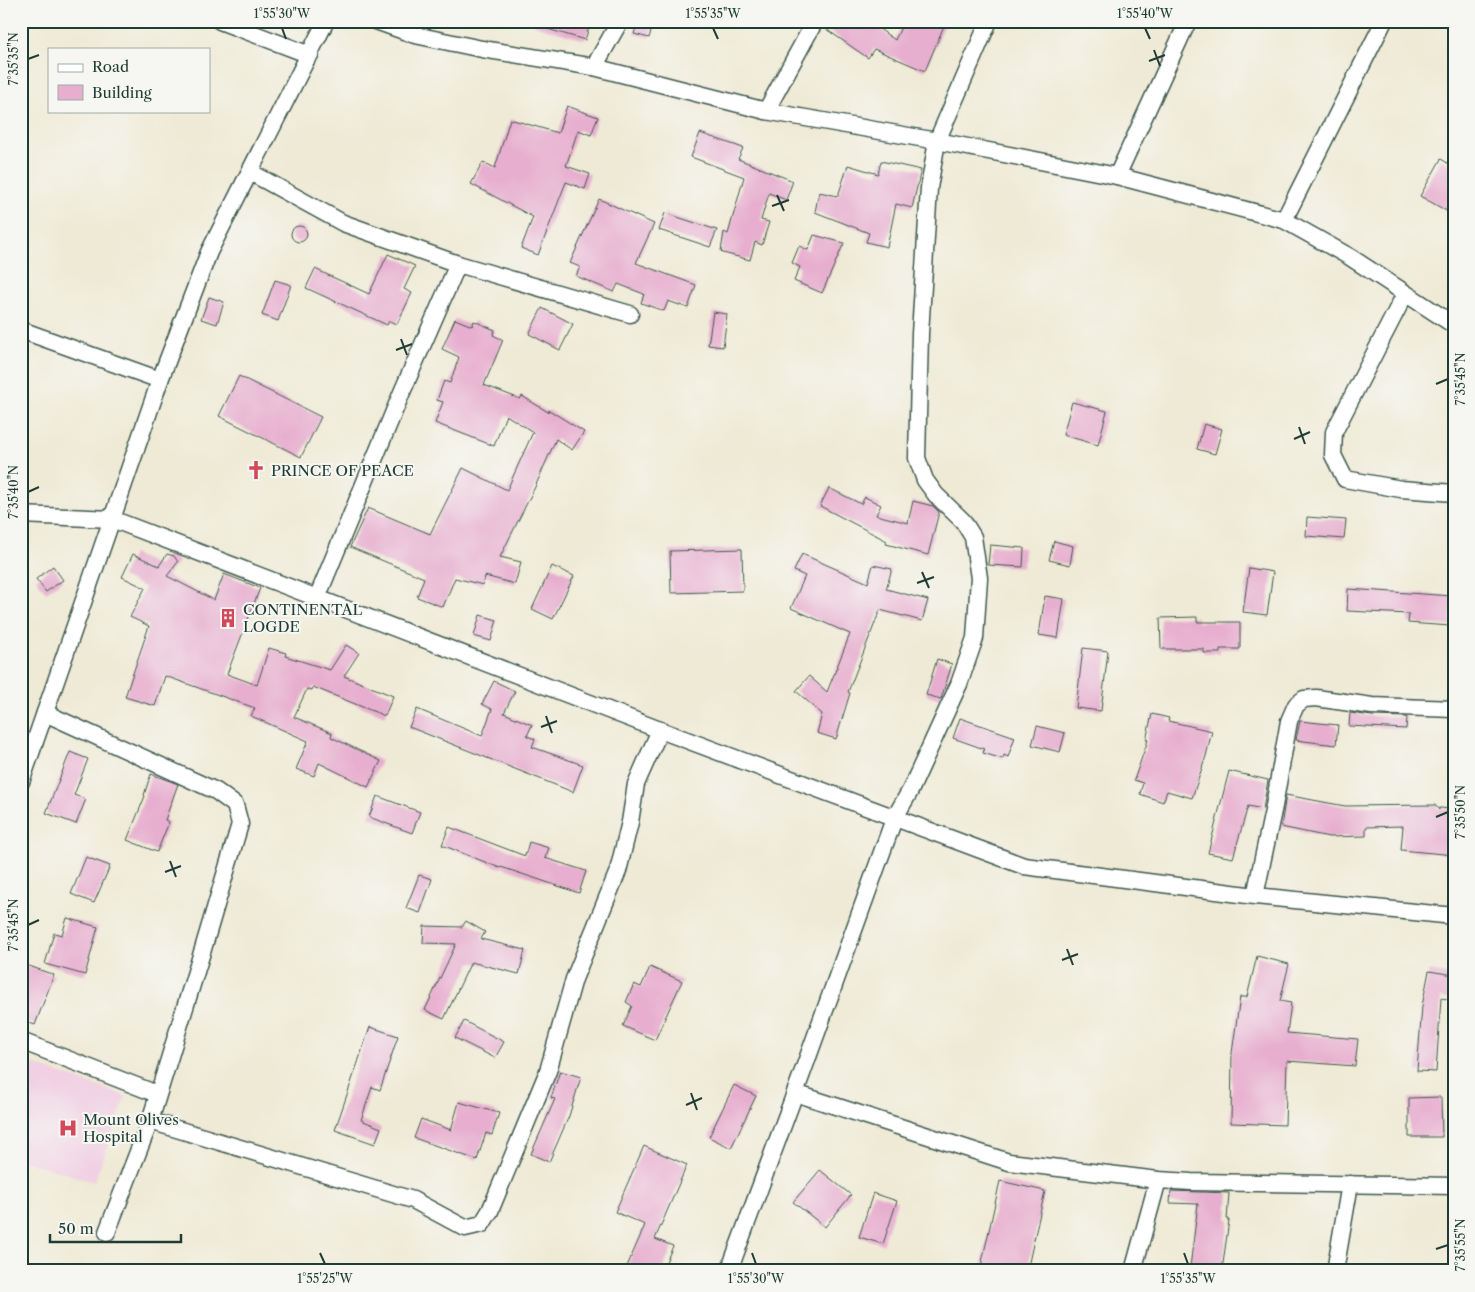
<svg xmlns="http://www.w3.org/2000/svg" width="1475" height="1292" viewBox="0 0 1475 1292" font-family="'Libre Caslon Text',serif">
<rect width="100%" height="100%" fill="#f6f6f2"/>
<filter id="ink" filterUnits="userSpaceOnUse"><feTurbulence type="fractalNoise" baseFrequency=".02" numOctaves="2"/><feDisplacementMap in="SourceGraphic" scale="10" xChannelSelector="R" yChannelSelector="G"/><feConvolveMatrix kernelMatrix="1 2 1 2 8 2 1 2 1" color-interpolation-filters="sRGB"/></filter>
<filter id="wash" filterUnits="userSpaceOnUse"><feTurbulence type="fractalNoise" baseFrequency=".0096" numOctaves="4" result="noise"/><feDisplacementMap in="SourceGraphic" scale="20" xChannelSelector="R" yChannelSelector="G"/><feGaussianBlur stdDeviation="1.12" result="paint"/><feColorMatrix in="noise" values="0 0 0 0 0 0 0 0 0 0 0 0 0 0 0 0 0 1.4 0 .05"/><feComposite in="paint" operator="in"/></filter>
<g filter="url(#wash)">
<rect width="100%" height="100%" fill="#efead5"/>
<path fill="#f1d0e3" d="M21,1060L126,1096L94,1182L21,1160Z"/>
<g id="blocks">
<g fill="#e7aecf">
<path d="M535,21H591L585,40L534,25Z"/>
<path d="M638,21H654L649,38L634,34Z"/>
<path d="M825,21H868L895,40L904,21H946L925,71L874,49L868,58L823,27Z"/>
<path d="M567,106L598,117L591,135L578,130L566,166L590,174L585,189L566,182L538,255L521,248L533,217L471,184L483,162L495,168L510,119L558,133Z"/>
<path d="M700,133L743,148L738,159L793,181L786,200L769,193L761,220L769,222L762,245L755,242L750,260L723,253L721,251L724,232L728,234L744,177L691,157Z"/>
<path d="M1441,159L1454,167V215L1420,196Z"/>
<path d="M881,161L921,170L912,208L896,204L887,247L866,242L869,233L815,212L819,192L838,196L848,165L878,174Z"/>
<path d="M599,199L654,224L636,263L696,285L688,308L668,301L664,311L641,303L644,294L618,284L614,292L576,276L580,267L570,263Z"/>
<path d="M665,213L717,230L710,247L659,230Z"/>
<circle cx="299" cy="234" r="8"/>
<path d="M814,235L844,243L822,293L794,281L800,267L792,263L799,246L808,250Z"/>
<path d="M388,254L415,266L404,289L412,293L397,324L389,321L387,325L306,288L315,269L369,294Z"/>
<path d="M275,280L291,285L278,321L262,315Z"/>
<path d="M209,297L224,302L217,324L201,319Z"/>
<path d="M542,308L573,324L560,350L529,334Z"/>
<path d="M713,312L727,314L723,347L708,345Z"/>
<path d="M455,319L472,326L474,321L495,330L493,335L503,340L484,385L520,399L522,396L548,412L549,410L584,432L572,450L556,439L535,487L500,557L521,562L515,584L485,576L483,585L455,578L443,607L417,597L424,578L350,547L368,508L430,534L463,468L507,490L533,432L506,415L494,446L435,423L443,402L437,400L444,381L450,383L459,357L442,349Z"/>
<path d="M239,376L321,417L301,457L219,416Z"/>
<path d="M1072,402L1107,411L1098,445L1063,435Z"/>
<path d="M1204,424L1222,429L1215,454L1197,449Z"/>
<path d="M829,488L861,504L865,497L881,505L876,515L908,523L913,501L933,506L939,512L928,555L886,544L887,541L820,506Z"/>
<path d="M1307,517L1346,520L1344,539L1306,536Z"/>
<path d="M1054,541L1073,546L1070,565L1049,560Z"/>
<path d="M990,545L1024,548L1023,567L988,565Z"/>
<path d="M742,549L743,591L671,593L670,551Z"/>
<path d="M133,554L159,566L167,554L174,556L178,562L167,576L214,600L224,574L260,588L227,674L257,685L269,648L286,653L285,656L330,670L346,645L359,653L344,676L393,696L385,716L313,687L312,690L307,689L294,717L332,733L331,737L381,761L368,787L319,763L314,776L296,769L308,741L251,716L255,708L165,676L155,706L125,697L149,626L130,617L145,588L122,577Z"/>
<path d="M802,554L868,583L873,565L892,569L886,589L928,600L922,621L880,610L848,692L850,693L836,739L817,733L822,714L796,691L809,676L827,692L850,634L791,608L805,576L794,571Z"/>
<path d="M53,566L63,580L46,592L36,579Z"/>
<path d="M552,566L574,576L553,619L532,609Z"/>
<path d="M1249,568L1273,572L1267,615L1243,612Z"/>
<path d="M1348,589L1453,596L1450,626L1408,623L1409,614L1347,611Z"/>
<path d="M1045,596L1064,599L1058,638L1039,635Z"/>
<path d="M480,615L497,620L491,641L474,636Z"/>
<path d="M1197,617V622H1240V649H1220V653H1204V649H1161L1160,618Z"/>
<path d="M1083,648L1108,651L1101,711L1076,708Z"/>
<path d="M937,659L952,664L941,699L926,695Z"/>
<path d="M494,681L515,691L504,713L532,725L527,736L535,739L532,747L583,765L573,792L409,727L417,709L482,736L492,709L482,704Z"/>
<path d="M1350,713L1372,716L1407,717L1406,729L1349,726Z"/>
<path d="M1152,714L1169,718L1168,721L1212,731L1206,756L1192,798L1167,791L1163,802L1140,794L1143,783L1134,780L1148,740H1146Z"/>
<path d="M960,718L1015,737L1008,757L1004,755L1003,759L983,753L984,749L953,738Z"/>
<path d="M1300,721L1338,725L1336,745L1296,740Z"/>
<path d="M1037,726L1065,733L1060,752L1032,745Z"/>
<path d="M70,752L88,759L74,795L86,799L76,824L46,813Z"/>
<path d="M1229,771L1268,780L1263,809L1248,806L1233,858L1208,853Z"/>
<path d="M151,774L178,784L165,820L169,822L157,852L127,840L145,796L144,795Z"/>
<path d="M1286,795L1345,806L1435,805L1439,810V808L1454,809V855L1401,850L1403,826L1366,827V836L1329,837L1281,827Z"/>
<path d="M377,796L420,812L412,833L369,817Z"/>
<path d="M449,827L525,856L529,842L549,848L545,858L586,871L579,893L501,867L500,868L442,845Z"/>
<path d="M86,857L110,866L94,903L71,894Z"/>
<path d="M419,875L432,879L420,913L406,908Z"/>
<path d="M67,918L98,927L85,975L45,964L54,933L62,935Z"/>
<path d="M466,921L485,932L481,939L525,950L519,974L471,962L444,1019L425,1010L456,944L423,943L424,926L462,927Z"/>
<path d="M1257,956L1289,964L1280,1001L1291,1003L1287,1033L1358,1039L1355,1066L1287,1061L1285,1125L1231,1123L1232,1053L1240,997H1247Z"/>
<path d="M21,963L54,975L35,1025L21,1020Z"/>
<path d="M650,967L682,981L655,1040L623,1026L632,1006L626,1002L634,984L641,987Z"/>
<path d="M1429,971L1454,975V1000L1441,998L1436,1072L1417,1071L1422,1006Z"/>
<path d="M464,1021L504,1042L495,1058L455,1038Z"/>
<path d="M370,1027L398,1036L380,1090L372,1087L361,1120L381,1128L375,1144L335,1130Z"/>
<path d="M560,1071L581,1077L569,1116L549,1162L531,1154L555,1099L551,1098Z"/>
<path d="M734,1085L756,1096L731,1148L709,1137Z"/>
<path d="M1441,1097L1442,1137H1409V1098Z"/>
<path d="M459,1102L499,1113L492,1135L486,1133L477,1160L414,1138L421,1119L451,1130Z"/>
<path d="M644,1146L687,1165L655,1239L673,1246L662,1271H625L645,1225L615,1212Z"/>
<path d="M820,1170L851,1195L825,1227L793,1202Z"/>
<path d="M1000,1181L1045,1191L1027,1271H980Z"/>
<path d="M1171,1191L1229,1193L1227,1220H1229L1222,1271L1190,1267L1198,1204L1170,1203Z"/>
<path d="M873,1193L897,1201L883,1244L859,1237Z"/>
</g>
</g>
</g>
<g filter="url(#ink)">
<use href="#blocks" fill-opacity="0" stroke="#3e574c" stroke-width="1"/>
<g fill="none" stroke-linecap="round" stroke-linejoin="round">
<g stroke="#3e574c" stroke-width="19">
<g id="street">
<path d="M220,21L310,55"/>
<path d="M376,21L415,35L482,49L594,67L766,111L937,141L1117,176L1188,21"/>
<path d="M989,21L937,141L929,188L920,334L917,458L925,480L936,495L963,521L973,537L979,578L975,638L959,684L910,791L894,819L795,1093L1009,1162L1158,1180L1191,1182L1454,1186"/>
<path d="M594,67L620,21"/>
<path d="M766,111L815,21"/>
<path d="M250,172L343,223L458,264L630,314"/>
<path d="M1117,176L1284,220L1350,257L1454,325"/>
<path d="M1284,220L1384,21"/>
<path d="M1405,294L1334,432L1333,455L1345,479L1401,489L1454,493"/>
<path d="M21,330L160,380"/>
<path d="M21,515L112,519L660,730L1024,866L1255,896L1454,916"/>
<path d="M317,598L402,392L458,264"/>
<path d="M45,713L216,791L235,805L240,824L203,949L150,1121L107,1232"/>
<path d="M21,782L160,380L209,252L326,21"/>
<path d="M1255,896L1274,806L1289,721L1296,705L1304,699L1316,698L1372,706L1454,709"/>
<path d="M21,1041L157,1094"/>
<path d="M150,1121L413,1200L465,1228L482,1224L490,1211L548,1071L574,979L618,871L630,822L636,784L660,730"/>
<path d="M729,1271L795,1093"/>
<path d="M1133,1271L1158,1180"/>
<path d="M1335,1271L1350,1184"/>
</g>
</g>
<use href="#street" stroke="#fff" stroke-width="16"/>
</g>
</g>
<path fill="none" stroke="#1f3d34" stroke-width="2" d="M282,28L286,39M713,28L718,39M1145,28L1150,39M1154,50L1160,66M28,59L39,55M1149,61L1165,55M777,195L784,211M772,206L789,200M401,339L407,355M396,350L412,344M1436,384L1448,379M1299,427L1305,444M1294,439L1310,432M28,492L39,487M922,572L929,588M917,583L934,577M546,716L552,733M541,727L557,721M1436,817L1448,812M170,861L176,877M165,872L181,866M28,925L39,920M1067,949L1073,965M1062,960L1078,954M691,1093L697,1110M686,1105L702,1098M1436,1249L1448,1245M320,1253L325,1264M752,1253L756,1264M1184,1253L1188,1264"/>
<defs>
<g id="church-bare" transform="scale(1.5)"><path d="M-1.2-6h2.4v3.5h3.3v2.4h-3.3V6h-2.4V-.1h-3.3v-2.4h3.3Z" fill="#d1495b" stroke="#f6f6f2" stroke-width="2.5" paint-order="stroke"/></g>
<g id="building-bare" transform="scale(1.5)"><path d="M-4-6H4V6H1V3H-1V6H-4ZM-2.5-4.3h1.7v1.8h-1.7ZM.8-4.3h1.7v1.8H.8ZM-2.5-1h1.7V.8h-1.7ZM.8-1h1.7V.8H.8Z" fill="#d1495b" stroke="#f6f6f2" stroke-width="2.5" paint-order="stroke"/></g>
<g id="hospital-bare" transform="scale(1.5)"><path d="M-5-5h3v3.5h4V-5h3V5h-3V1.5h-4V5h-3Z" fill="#d1495b" stroke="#f6f6f2" stroke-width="2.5" paint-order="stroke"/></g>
</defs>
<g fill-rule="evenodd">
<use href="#church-bare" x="256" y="470"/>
<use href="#building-bare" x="228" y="618"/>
<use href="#hospital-bare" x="68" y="1128"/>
</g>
<g text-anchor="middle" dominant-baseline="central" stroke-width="4" stroke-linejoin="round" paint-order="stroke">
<g font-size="15" fill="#1f3d34" stroke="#f6f6f2" text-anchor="start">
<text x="271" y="470">PRINCE OF PEACE</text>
<text x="243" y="609">CONTINENTAL<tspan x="243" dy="17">LOGDE</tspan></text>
<text x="83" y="1119">Mount Olives<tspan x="83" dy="17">Hospital</tspan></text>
</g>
</g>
<rect width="1475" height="1292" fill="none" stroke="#f6f6f2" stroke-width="55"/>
<rect x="48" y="48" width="162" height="65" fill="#f6f6f2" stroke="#a0aca6"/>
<rect x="58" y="64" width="25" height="8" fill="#ffffff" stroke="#a0aca6"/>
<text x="92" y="72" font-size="15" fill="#1f3d34">Road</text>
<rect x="58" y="85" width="25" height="15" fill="#e7aecf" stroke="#a0aca6"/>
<text x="92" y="98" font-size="15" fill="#1f3d34">Building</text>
<path d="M50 1234v8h131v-8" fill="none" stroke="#1f3d34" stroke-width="2.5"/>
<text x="58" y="1234" font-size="15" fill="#1f3d34" stroke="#f6f6f2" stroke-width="4" paint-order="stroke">50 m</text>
<rect x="28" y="28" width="1420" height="1236" fill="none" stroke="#1f3d34" stroke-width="2"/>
<g font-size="12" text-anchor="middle" fill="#1f3d34">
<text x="282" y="18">1°55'30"W</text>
<text x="713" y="18">1°55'35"W</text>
<text x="1145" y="18">1°55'40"W</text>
<text transform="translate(14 59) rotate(-90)" y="4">7°35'35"N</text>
<text transform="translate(1461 379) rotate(-90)" y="4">7°35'45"N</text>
<text transform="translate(14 492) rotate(-90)" y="4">7°35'40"N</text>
<text transform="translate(1461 812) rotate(-90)" y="4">7°35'50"N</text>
<text transform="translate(14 925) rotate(-90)" y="4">7°35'45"N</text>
<text transform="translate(1461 1245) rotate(-90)" y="4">7°35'55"N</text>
<text x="325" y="1283">1°55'25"W</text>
<text x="756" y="1283">1°55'30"W</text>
<text x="1188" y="1283">1°55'35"W</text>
</g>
</svg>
